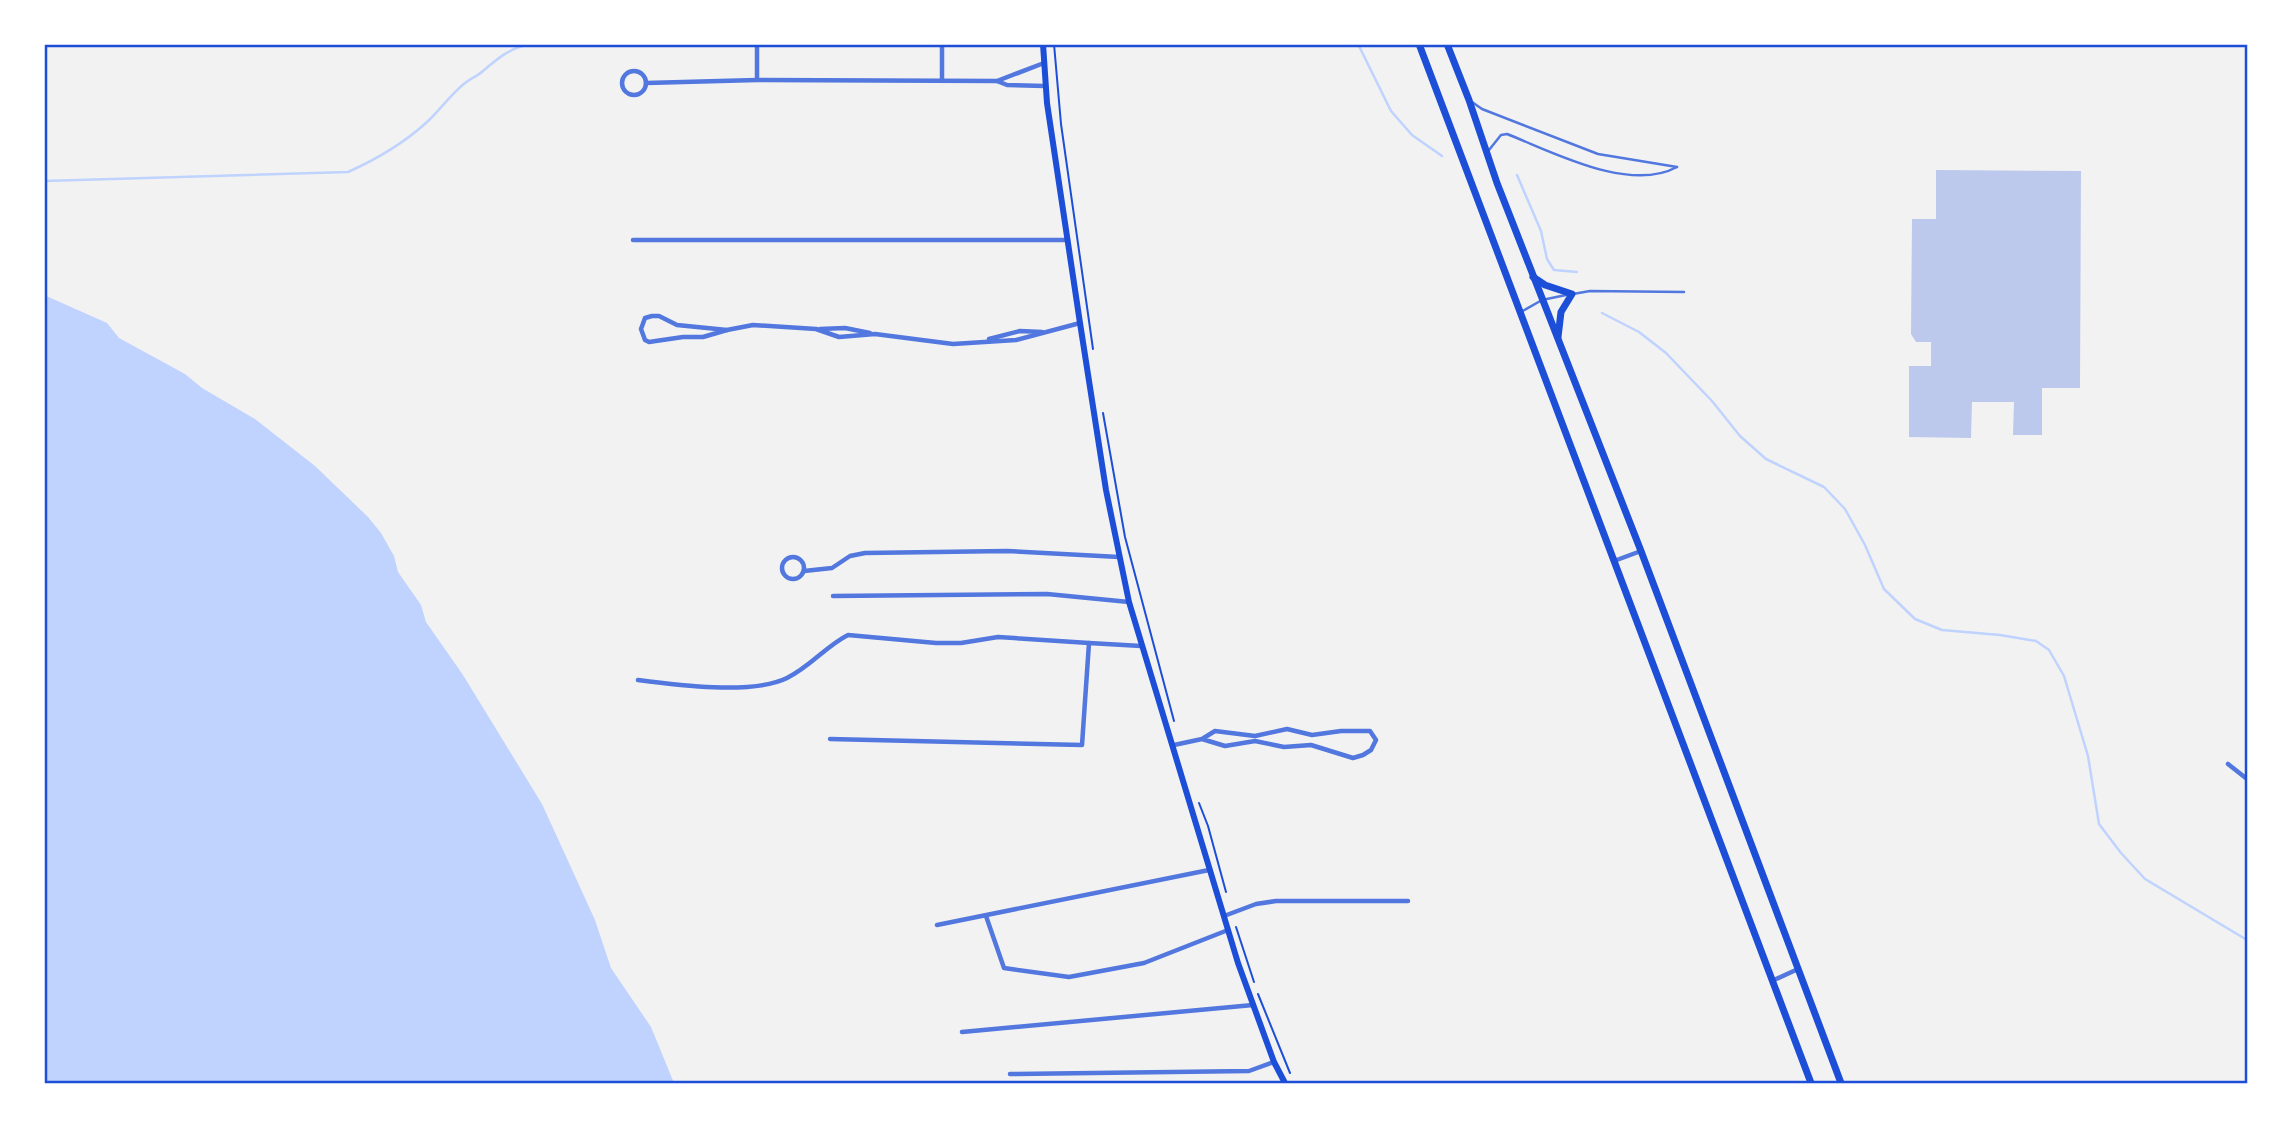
<svg xmlns="http://www.w3.org/2000/svg" width="2291" height="1127" viewBox="0 0 2291 1127" font-family="'Source Sans 3',sans-serif">
<rect width="100%" height="100%" fill="#f2f2f2"/>
<path fill="#bfd3fe" d="M44,295L107,323L119,338L185,374L202,388L255,419L315,466L368,517L381,533L394,556L398,572L421,605L426,622L463,675L542,804L595,920L611,968L651,1027L674,1083H44Z"/>
<g fill="none" stroke-linecap="round" stroke-linejoin="round">
<g stroke="#bfd3fe" stroke-width="2.5">
<path d="M1358,44L1391,111L1412,135L1442,156"/>
<path d="M2243,44L2247,47"/>
<path d="M1517,175L1541,231L1547,259L1554,270L1577,272"/>
<path d="M44,181L348,172C377,159 403,144 427,122C440,110 451,94 465,83C471,78 478,76 483,71C498,58 510,48 530,44"/>
<path d="M1602,313L1639,332L1666,353L1712,401L1740,436L1766,459L1824,487L1845,509L1865,545L1884,589L1915,619L1942,630L2000,635L2036,641L2049,650L2064,676L2088,756L2099,824L2121,853L2145,879L2247,940"/>
</g>
</g>
<path fill="#bdc9ec" d="M1936,170L2081,171L2080,388H2042V435H2013L2014,402H1972L1971,438L1909,437V366H1931V342H1916L1911,334L1912,219H1936Z"/>
<g fill="none" stroke-linecap="round" stroke-linejoin="round">
<g stroke="#1d4ed8" stroke-width="2">
<path d="M1054,44L1061,124L1093,349"/>
<path d="M1103,413L1125,537L1174,721"/>
<path d="M1199,803L1208,826L1226,892"/>
<path d="M1236,927L1254,982"/>
<path d="M1258,994L1290,1073"/>
</g>
<g stroke="#5277de" stroke-width="2.5">
<path d="M1472,102L1482,109L1598,154L1677,167"/>
<path d="M1489,150L1501,135L1507,134C1553,152 1629,193 1677,167"/>
<path d="M1573,294L1590,291L1684,292"/>
<path d="M1521,312L1542,300L1566,295"/>
</g>
<g stroke="#5277de" stroke-width="4.5">
<path d="M942,44V81"/>
<circle cx="634" cy="83" r="12"/>
<path d="M757,80V44"/>
<path d="M997,81L1044,63"/>
<path d="M646,83L757,80L997,81L1007,85L1045,86"/>
<path d="M633,240H1068"/>
<path d="M652,316H659L677,325L727,330L703,337H683L649,342L645,340L641,329L645,318Z"/>
<path d="M820,329L845,328L870,333"/>
<path d="M727,330L753,325L816,329L839,337L875,334L953,344L1016,340L1080,323"/>
<path d="M989,339L1020,331L1042,332"/>
<circle cx="793" cy="568" r="11"/>
<path d="M1614,561L1641,551"/>
<path d="M804,571L832,568L850,556L865,553L1007,551L1119,557"/>
<path d="M833,596L1047,594L1129,602"/>
<path d="M638,680C676,685 753,695 787,678C810,667 826,646 848,635L936,643H961L998,637L1089,643"/>
<path d="M830,739L1082,745L1089,643L1141,646"/>
<path d="M1174,745L1202,739L1215,731L1255,736L1287,729L1312,735L1341,731H1370L1376,740L1371,750L1363,755L1353,758L1311,745L1284,747L1255,741L1225,746L1202,739"/>
<path d="M2228,764L2247,779"/>
<path d="M986,916L1004,968L1069,977L1144,963L1228,930"/>
<path d="M1224,916L1256,904L1276,901H1408"/>
<path d="M937,925L1209,870"/>
<path d="M1774,980L1798,969"/>
<path d="M962,1032L1253,1005"/>
<path d="M1010,1074L1249,1071L1274,1062"/>
</g>
<path stroke="#1d4ed8" stroke-width="6" d="M1043,44L1047,103L1080,323L1106,490L1129,602L1238,963L1274,1062L1285,1083"/>
<g stroke="#1d4ed8" stroke-width="7">
<path d="M1419,44L1811,1083"/>
<path d="M1447,44L1469,100L1497,183L1641,551L1841,1083"/>
<path d="M1533,277L1545,285L1572,294L1561,312L1558,337"/>
</g>
</g>
<rect width="2291" height="1127" fill="none" stroke="#ffffff" stroke-width="91"/>
<rect x="46" y="46" width="2200" height="1036" fill="none" stroke="#1d4ed8" stroke-width="2.5"/>
</svg>
